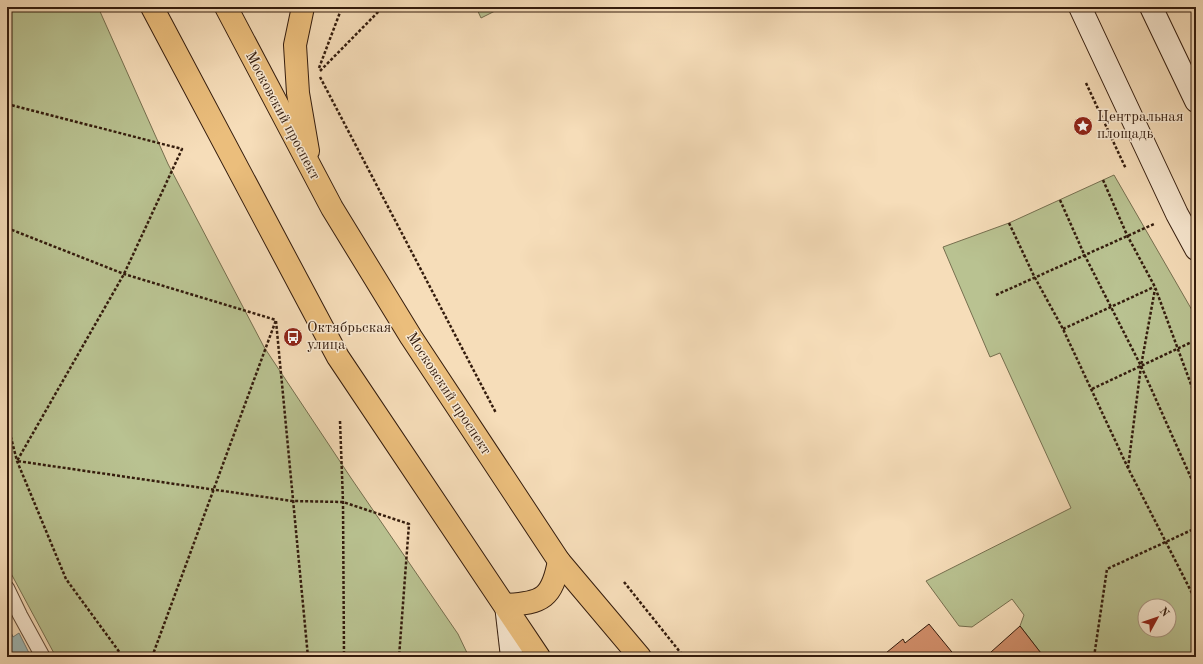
<svg xmlns="http://www.w3.org/2000/svg" width="1203" height="664" viewBox="0 0 1203 664" font-family="'Old Standard TT',serif">
<rect width="100%" height="100%" fill="#f6ddb9"/>
<filter id="stains"><feTurbulence type="fractalNoise" baseFrequency=".005" numOctaves="4"/><feColorMatrix values="0 0 0 0 .2 0 0 0 0 .09 0 0 0 0 .02 0 0 0 .5 -.17"/></filter>
<radialGradient id="worn" r=".72"><stop offset=".6" stop-color="#630" stop-opacity="0"/><stop offset="1" stop-color="#630" stop-opacity=".3"/></radialGradient>
<g fill="#b9c291" stroke="#766f4f" fill-rule="evenodd">
<path d="M7,7H98L168,164L264,347L351,478L458,634L469,657H56L7,566Z"/>
<path d="M476,7H503L481,18Z"/>
<path d="M1114,175L1196,317V657H1044L1020,626L1024,615L1012,599L972,627L959,626L926,581L1071,508L1000,353L990,357L943,247L1009,223ZM1145,606H1169V630H1145Z"/>
</g>
<path fill="#9fbab8" stroke="#747b74" d="M7,623L13,637L19,633L31,657H7Z"/>
<g fill="#cf8d69" stroke="#341c0d">
<path d="M929,624L956,657H881L903,639L905,643Z"/>
<path d="M1020,626L1044,657H995L991,652Z"/>
</g>
<g fill="none" stroke-linecap="round" stroke-linejoin="round">
<g stroke="#644c38" stroke-width="16">
<path id="pedestrian" d="M7,588L20,615L43,657"/>
</g>
<g stroke="#341c0d" stroke-width="24">
<g id="secondary">
<path d="M1080,7L1177,214L1196,249"/>
<path d="M1151,7L1196,101"/>
<path d="M506,605L512,657"/>
</g>
</g>
<g stroke="#341c0d" stroke-width="24">
<g id="primary">
<path d="M152,7L338,357L539,657"/>
<path d="M226,7L332,208L411,337L559,561L640,657"/>
<path d="M303,7L295,45L298,93L308,151"/>
<path d="M506,605C543,603 552,598 559,561"/>
</g>
</g>
<g stroke="#341c0d" stroke-width="2.5" stroke-dasharray="3 2" stroke-linecap="butt">
<path d="M1191,7L1196,19"/>
<path d="M319,68L342,7"/>
<path d="M320,71L383,7"/>
<path d="M320,77L496,413"/>
<path d="M1086,83L1126,169"/>
<path d="M7,104L182,149L124,274L17,461L292,501L343,502L409,524L399,657"/>
<path d="M1103,180L1127,235L1155,287L1196,398"/>
<path d="M1060,200L1084,254L1141,366L1196,489"/>
<path d="M1009,223L1034,276L1063,329L1128,468L1196,601"/>
<path d="M7,228L124,274L276,320"/>
<path d="M996,295L1154,224"/>
<path d="M276,321L308,657"/>
<path d="M1063,329L1154,287"/>
<path d="M1092,389L1196,340"/>
<path d="M340,421L343,502L344,657"/>
<path d="M7,422L17,461L66,579L123,657"/>
<path d="M1128,468L1141,366L1155,289"/>
<path d="M624,582L684,657"/>
<path d="M152,657L276,320"/>
<path d="M1094,657L1107,569L1196,528"/>
</g>
<use href="#pedestrian" stroke="#f9e9d2" stroke-width="14"/>
<use href="#secondary" stroke="#f9e9d2" stroke-width="22"/>
<use href="#primary" stroke="#ebbe7c" stroke-width="22"/>
</g>
<defs>
<g id="sight-disc" transform="scale(1)"><circle r="9.5" fill="#8f2418" stroke="#f9e9d2"/><path d="M0-6L1.8-2.2L6-1.7L2.9 1.2L3.7 5.4L0 3.3L-3.7 5.4L-2.9 1.2L-6-1.7L-1.8-2.2Z" fill="#fff"/></g>
<g id="bus-disc" transform="scale(1)"><circle r="9.5" fill="#8f2418" stroke="#f9e9d2"/><path d="M-5-6H5V4H4V6H2V4H-2V6H-4V4H-5ZM-3.5-4V0h7V-4ZM-3.5 1.2v1.5H-2V1.2ZM2 1.2v1.5H3.5V1.2Z" fill="#fff"/></g>
</defs>
<g fill-rule="evenodd">
<use href="#sight-disc" x="1083" y="126"/>
<use href="#bus-disc" x="293" y="337"/>
</g>
<g text-anchor="middle" dominant-baseline="central" stroke-width="3" stroke-linejoin="round" paint-order="stroke">
<g font-size="15" fill="#341c0d" stroke="#f9e9d2">
<text transform="translate(282 116) rotate(62)">Московский проспект</text>
<text transform="translate(448 394) rotate(57)">Московский проспект</text>
</g>
<g font-size="15" fill="#341c0d" stroke="#f9e9d2" text-anchor="start">
<text x="1097" y="117">Центральная<tspan x="1097" dy="17">площадь</tspan></text>
<text x="307" y="328">Октябрьская<tspan x="307" dy="17">улица</tspan></text>
</g>
</g>
<rect width="1203" height="664" fill="none" stroke="#f6ddb9" stroke-width="24"/>
<rect x="8" y="8" width="1187" height="648" fill="none" stroke="#341c0d" stroke-width="2"/>
<rect x="12" y="12" width="1179" height="640" fill="none" stroke="#341c0d"/>
<g transform="translate(1157 618) rotate(50)"><circle r="19" fill="#f9e9d2" stroke="#aa9783"/>
<path d="M0-3L7 15L0 10L-7 15Z" fill="#8f2418"/>
<text y="-6" font-size="11" font-weight="bold" text-anchor="middle" fill="#341c0d">N</text>
</g>
<rect width="100%" height="100%" filter="url(#stains)"/>
<rect width="100%" height="100%" fill="url(#worn)"/>
</svg>
